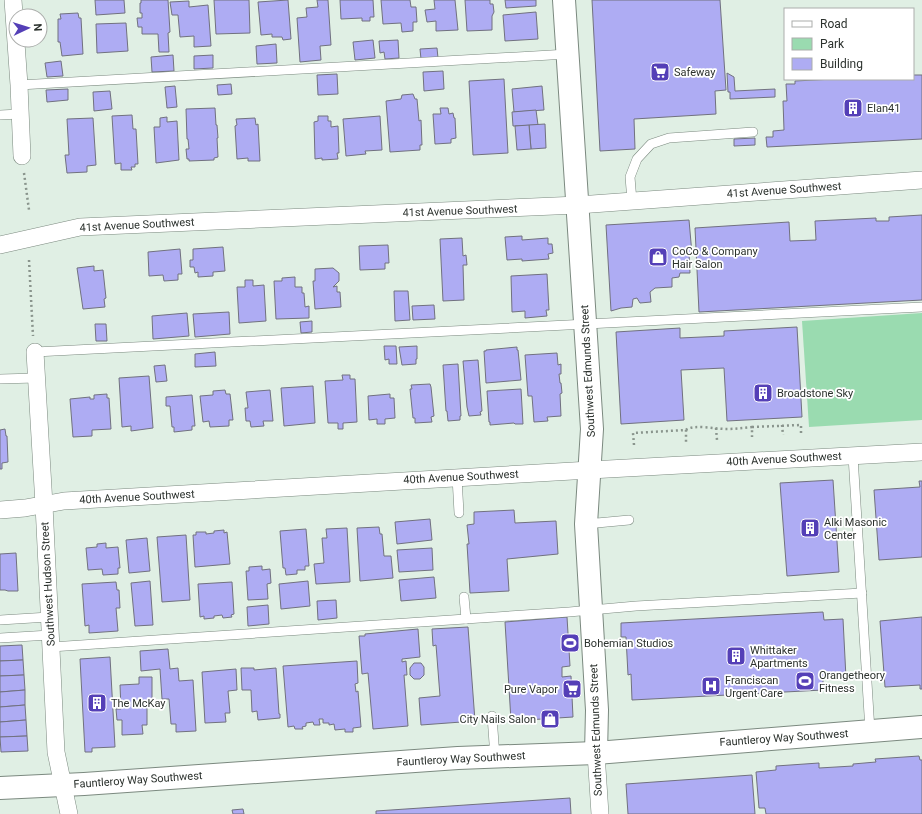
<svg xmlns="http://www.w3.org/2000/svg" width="922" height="814" viewBox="0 0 922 814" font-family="Roboto,sans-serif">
<rect width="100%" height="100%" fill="#e0efe4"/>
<path fill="#9adbb0" d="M922,313V420L809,427L802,321Z"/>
<g fill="#aeacf3" stroke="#71717f">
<path d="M95,0H124L125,13L96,15Z"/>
<path d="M141,0H168L170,32L168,33L169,52H159L158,34H142V27H138L137,18H142V13H140V3H141Z"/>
<path d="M214,0H249L250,33L216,34Z"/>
<path d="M288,0L291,39L283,40L282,37H272V34L261,35L258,2Z"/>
<path d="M317,0H328L331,45L320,46L321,60L300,62L297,18L307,17L306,8L318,7Z"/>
<path d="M340,0H373L374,17H370V21H362V18L341,19Z"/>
<path d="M381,0H410L411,7H416L417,22H413V31L402,32L401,23L383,24Z"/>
<path d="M434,0H455L458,30L436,31V21L427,22L425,10L435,9Z"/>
<path d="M465,0H490V4H493L494,12L492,16V30L467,31Z"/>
<path d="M505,0H536V6L506,8Z"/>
<path d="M592,0H720L726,90L715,91L716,114L634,119L635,149L600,151Z"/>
<path d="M189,1V7L208,5L211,46L194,47V36L180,37L178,15H172L170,2Z"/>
<path d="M536,12L538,39L505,41L503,15Z"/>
<path d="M78,13L79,18H81L83,54L62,56L60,42H58V19H61L60,14Z"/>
<path d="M126,23L128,51L97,53L96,24Z"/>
<path d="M373,40L375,58L355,60L353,42Z"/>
<path d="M398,40L399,58L385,59L384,52L380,53L379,41Z"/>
<path d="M276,44L277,63L257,64L256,46Z"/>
<path d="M437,48L438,58L421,59L420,49Z"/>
<path d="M173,55L174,71L152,72L151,57Z"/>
<path d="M213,55V68L194,69V56Z"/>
<path d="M61,61L63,76L47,77L45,63Z"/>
<path d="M443,71L444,89L424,91L423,72Z"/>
<path d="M727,73L734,77L735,91L775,89V97L730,99V92H728Z"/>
<path d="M337,74L338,94L318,95L317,75Z"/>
<path d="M913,75H922V139L767,147L766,137H773V131L784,130L783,101H787L786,84H795V81L834,79H913Z"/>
<path d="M504,79L508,153L473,155L469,81Z"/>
<path d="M231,84L232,94L218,95L217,85Z"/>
<path d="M175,86L177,107L167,108L165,87Z"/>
<path d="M542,86L544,110L514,112L512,89Z"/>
<path d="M68,89V100L47,102L46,90Z"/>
<path d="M110,91L112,109L94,111L93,92Z"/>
<path d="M413,94L415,99H417L419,121L421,120L422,145H420V150L390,152L386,101L401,99L402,95Z"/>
<path d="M215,108L216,125H217L218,138H217L218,157L214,158V160L189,161V159H187L186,149H189L188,139H187L186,109Z"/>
<path d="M440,108H448L449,114L453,113L454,118H455L456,138L451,139V143L435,144L433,114H441Z"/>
<path d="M536,110L538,125L513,126L512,112Z"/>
<path d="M132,115L133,129H136L138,164H135V167H131L132,170H121V163L115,164L112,116Z"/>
<path d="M318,116H328V121H331V127L338,126L339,153H337L338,159L322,160V158L315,159L314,122L318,121Z"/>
<path d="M380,116L382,150L365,151L366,154L346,156L343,119Z"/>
<path d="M167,117V122L177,121L179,160L156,163L154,127H160V118Z"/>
<path d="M93,118L96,165L87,166V172L67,173L65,155H69L67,119Z"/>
<path d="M255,118L256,125L258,124L260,161H248V158L237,159L235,126L237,125L236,119Z"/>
<path d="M545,124L546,148L531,149L529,125Z"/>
<path d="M529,125L531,149L517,150L515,126Z"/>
<path d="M755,138V145L734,146V139Z"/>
<path d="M922,215V300L699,312L695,228L789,222L790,241L816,240L815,221L876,218V221H889V217Z"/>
<path d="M689,220L692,254H689L690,273H680L679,277L672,278V287L655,288L650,292L651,302L640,303L637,298L633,299L632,307L621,308L611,311L606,225Z"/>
<path d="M522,236V240L548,238V244H552L553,253L548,254L549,259L522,261V259L507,260L505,237Z"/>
<path d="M462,238L463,256L466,255L467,265H463L464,300L443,301L440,239Z"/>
<path d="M388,245L389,263H385V269L360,270L359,246Z"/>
<path d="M223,247L225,271L213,272V276L198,277V272L195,273L194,267H190V260H193V249Z"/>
<path d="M180,249L182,274H178V280L164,281L163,275L149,276L148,252Z"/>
<path d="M94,266V271L103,270L106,298L104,299L105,307L83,309L77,268Z"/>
<path d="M333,268L339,273V281L333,287L337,286V292H340L341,307L315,309L313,281H315V269Z"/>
<path d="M547,274L549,310H546L547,316L525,318V311L512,312L511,276Z"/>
<path d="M295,277V287H302V293H304L305,307L309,306V318L276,319L274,281H282V278Z"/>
<path d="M245,280H253V286L264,285L266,321L239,323L237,287H245Z"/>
<path d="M394,291H408L410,320L395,321Z"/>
<path d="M434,305L435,319L413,320L412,306Z"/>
<path d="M229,312L230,334L195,337L193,314Z"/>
<path d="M187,313L189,336L153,339L152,316Z"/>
<path d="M312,321V332L301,333L300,322Z"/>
<path d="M95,324H106L107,341H96Z"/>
<path d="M797,327L802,417L727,421L724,368L681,370L684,420L621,424L616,332L680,328V338L724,336V331Z"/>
<path d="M384,346H396L397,364H389V359L385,360Z"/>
<path d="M417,346V359H416V364L402,365L399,347Z"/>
<path d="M517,347V350H518L521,380L486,383L484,351H486V350Z"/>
<path d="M215,352L216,366L195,367V354Z"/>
<path d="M557,353L558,365L561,364V374H559L560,383H561L562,393L560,394L561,416L547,417L548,421L534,422L532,396H528L525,355Z"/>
<path d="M478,360L482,411L480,412L481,415L469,416L467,407L463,361Z"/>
<path d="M458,364L461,416H460V420L448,421L447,411H446L443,365Z"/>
<path d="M165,365L167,381L156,382L154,366Z"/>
<path d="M342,375H350V379H355L357,422L343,423V429H338V423H328L325,381L343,380Z"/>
<path d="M149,376L153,428L131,431V426L122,427L119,378Z"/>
<path d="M430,384L431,387L434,416L431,417L432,422L415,423V418H413L410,389H412L411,385Z"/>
<path d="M313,386L315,423L284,426L281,388Z"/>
<path d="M521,389L523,424H515L514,423L490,425V422H489L487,391Z"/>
<path d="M225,390L226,394H230L233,420H229V426L210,427L209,421L203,422L200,396L213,395V391Z"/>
<path d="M270,390L273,421H263L264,426L251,427L250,421H246L245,408H248L246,392Z"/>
<path d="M107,394V398H109L111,429L92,430V436L73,437L70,399L90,397V399H94V395Z"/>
<path d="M390,394V398H394L395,418L385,419V424H377V419L369,420L368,396Z"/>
<path d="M192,395L195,426H192V430L174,432V427H172L170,406H166V397Z"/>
<path d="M5,429L6,436H7L8,462L2,463V469H0V430Z"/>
<path d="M833,480L839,572L787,576L780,483Z"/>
<path d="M919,481H922V557L879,560L874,490L920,487Z"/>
<path d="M514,510L515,523L556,521L558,554L507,559L509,591L470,593L467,544H469L467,525L474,524V512Z"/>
<path d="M430,519L432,540L397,544L395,522Z"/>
<path d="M379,527L380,534H382L384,556H391L393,578L360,581L357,528Z"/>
<path d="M347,528L350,582L316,584L314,564L324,563L322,538H327L326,529Z"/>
<path d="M306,529L309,566H305V570H297V574L286,575L285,568H283L280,531Z"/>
<path d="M224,530V533L227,532L230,564L195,567L193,535H196V532H206V534L214,533V531Z"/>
<path d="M186,535L190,600L162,602L157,537Z"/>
<path d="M147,538L150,571L129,573L126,540Z"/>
<path d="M106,543V548L118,547L120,568H118V574L103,575L102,569L88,570L86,548L97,547V544Z"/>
<path d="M432,548L433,570L399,572L397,550Z"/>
<path d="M16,553L18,591H8L5,590H0V554Z"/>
<path d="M262,566V570L270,569L271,583L267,584L268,599L248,600L246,571H249V567Z"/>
<path d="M434,577L436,598L401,601L399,580Z"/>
<path d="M150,581L153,625L135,626L131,583Z"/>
<path d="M308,581L310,606L281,609L279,584Z"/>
<path d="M116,582L117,590H119L120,608H116L118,631L89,633V625L85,626L82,584Z"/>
<path d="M232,582L234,614L231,615L232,617L223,618L222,615L214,616V618L204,619V616L200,617L198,584Z"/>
<path d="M336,600L337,618L318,620L317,601Z"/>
<path d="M268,605L269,624L248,626L247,607Z"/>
<path d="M823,612L824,620L843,619L846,678L823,679V690L632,700L631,674L628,675L626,637H621V623Z"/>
<path d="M567,617L570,666L562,667V677L571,676L573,717L511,721L505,622Z"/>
<path d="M922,617V689H920V685L885,687L880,621Z"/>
<path d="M468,627L475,721L421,725L419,698L440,696L436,645L433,646L432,629Z"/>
<path d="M418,629L420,657L402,659V662L406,661L407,675H404L408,726L373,729L368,673L362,674L359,636H365V634Z"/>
<path d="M22,645L23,660L0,661V646Z"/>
<path d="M168,649L170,669L178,668L179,681L193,680L196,731L176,732V724H171L169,699H162L160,669L141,671L140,651Z"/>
<path d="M110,657L115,747L92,748V752H85L80,659Z"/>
<path d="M23,660L24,675L0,676V661Z"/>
<path d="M357,661L358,683L355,684L356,692L358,691L361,727L353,728V732H345V729L335,730L334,724L329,725V723H323V719H319L320,725H314L313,722L306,723V726L302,727L303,729H295L294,726L288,727L283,666Z"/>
<path d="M414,663H421L424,667V675L420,679H414L410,675V668Z"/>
<path d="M241,668H254V670L276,668L279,714H280V718L258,720L257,711L252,712L251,690H242Z"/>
<path d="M236,669L237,690L228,691L230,713H225L226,722L205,723L202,672Z"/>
<path d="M24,675L25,690L0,692V676Z"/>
<path d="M139,677H152V700H147V725H142L143,734L122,735V720H117L116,709H121L120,685L139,684Z"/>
<path d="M25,690V705L0,707V692Z"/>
<path d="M25,705L26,720L0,722V707Z"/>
<path d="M26,720L27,736L0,737V722Z"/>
<path d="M27,736L28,751L1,752L0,737Z"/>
<path d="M919,756L920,760H922V814H766L765,808H759L756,772L776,770V766L819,763V768L853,766V764L876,762L875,759Z"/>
<path d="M752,775L755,814H628L626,784Z"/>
<path d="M570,798L571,814H376V811Z"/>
<path d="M243,809L244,814H233L232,810Z"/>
</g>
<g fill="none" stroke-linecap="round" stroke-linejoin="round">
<g stroke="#7b897f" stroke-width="10">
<g id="lane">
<path d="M19,85L568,54"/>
<path d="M0,115L20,114"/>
<path d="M632,201L630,177L637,159L651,144L669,138L753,132"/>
<path d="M35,352L922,307"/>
<path d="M0,379L36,378"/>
<path d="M853,456L870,731"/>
<path d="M457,477L459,513"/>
<path d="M586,524L629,520"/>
<path d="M464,597L466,619"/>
<path d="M0,620L49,617"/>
<path d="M0,638L50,635"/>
<path d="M51,647L569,612L636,606L862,593"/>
<path d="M492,716L495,757"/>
</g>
</g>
<g stroke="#7b897f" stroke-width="18">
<g id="street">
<path d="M13,0L19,85L22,156"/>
<path d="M0,245L80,227L578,205L922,180"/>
<path d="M35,352L44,505L56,752L69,814"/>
<path d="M0,510L25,508L64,501L590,470L922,452"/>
<path d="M596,753L600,814"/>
</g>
</g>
<g stroke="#7b897f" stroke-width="24">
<path id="secondary" d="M564,0L592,429L586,524L597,710L596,753"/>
</g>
<g stroke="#7b897f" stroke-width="24">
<path id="primary" d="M0,788L84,784L458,758L596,753L922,727"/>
</g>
<g stroke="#8a958d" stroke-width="2.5" stroke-dasharray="2 3" stroke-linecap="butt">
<path d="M24,173L29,210"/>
<path d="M29,260L33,336"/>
<path d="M782,425L783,435"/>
<path d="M752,427L801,425V434"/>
<path d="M716,428L717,440"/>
<path d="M686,430C693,424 716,429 726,429C735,429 743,428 752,427V437"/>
<path d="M634,445L633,433L686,430V442"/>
</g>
<use href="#lane" stroke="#fff" stroke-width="9"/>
<use href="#street" stroke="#fff" stroke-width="17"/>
<use href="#secondary" stroke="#fff" stroke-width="22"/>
<use href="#primary" stroke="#fff" stroke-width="22"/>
</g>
<defs>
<g id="supermarket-square" transform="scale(1)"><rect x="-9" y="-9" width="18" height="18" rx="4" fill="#543fb7" stroke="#fff"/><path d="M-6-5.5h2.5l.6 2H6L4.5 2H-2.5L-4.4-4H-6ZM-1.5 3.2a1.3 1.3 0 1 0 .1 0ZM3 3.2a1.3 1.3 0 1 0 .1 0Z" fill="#fff"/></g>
<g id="building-square" transform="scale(1)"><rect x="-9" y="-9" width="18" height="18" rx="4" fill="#543fb7" stroke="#fff"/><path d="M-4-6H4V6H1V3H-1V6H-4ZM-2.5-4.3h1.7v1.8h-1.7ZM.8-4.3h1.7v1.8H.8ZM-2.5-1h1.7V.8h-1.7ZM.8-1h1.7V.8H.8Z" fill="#fff"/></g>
<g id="shop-square" transform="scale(1)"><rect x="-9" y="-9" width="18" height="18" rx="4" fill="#543fb7" stroke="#fff"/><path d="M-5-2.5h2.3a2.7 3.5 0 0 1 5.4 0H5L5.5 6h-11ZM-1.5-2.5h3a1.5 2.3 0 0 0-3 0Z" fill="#fff"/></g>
<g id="stadium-square" transform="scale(1)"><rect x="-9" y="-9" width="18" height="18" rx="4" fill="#543fb7" stroke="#fff"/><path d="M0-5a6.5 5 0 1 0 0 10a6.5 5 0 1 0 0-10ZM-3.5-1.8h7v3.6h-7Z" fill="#fff"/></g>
<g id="hospital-square" transform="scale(1)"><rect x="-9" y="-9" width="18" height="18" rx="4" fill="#543fb7" stroke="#fff"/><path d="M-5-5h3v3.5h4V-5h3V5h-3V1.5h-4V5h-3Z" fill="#fff"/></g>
</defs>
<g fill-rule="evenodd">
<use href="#supermarket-square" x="660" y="72"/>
<use href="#building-square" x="853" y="108"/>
<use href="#shop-square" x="658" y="257"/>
<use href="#building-square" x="763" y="393"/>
<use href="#building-square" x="810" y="528"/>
<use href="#stadium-square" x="570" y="643"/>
<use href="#building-square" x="736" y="656"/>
<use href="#stadium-square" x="805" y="681"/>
<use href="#hospital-square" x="711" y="686"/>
<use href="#supermarket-square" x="572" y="689"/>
<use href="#building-square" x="97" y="703"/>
<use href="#shop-square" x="550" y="719"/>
</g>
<g text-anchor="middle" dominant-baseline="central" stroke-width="3.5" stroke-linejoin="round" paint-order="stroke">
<g font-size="11" fill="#2c322e" stroke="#fff" text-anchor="start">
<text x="674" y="72">Safeway</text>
<text x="867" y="108">Elan41</text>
<text x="672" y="251">CoCo &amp; Company<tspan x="672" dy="13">Hair Salon</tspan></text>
<text x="777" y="393">Broadstone Sky</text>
<text x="824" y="522">Alki Masonic<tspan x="824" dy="13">Center</tspan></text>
<text x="584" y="643">Bohemian Studios</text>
<text x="750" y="650">Whittaker<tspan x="750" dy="13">Apartments</tspan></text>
<text x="819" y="675">Orangetheory<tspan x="819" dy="13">Fitness</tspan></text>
<text x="725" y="680">Franciscan<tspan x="725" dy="13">Urgent Care</tspan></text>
<text x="558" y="689" text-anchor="end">Pure Vapor</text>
<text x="111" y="703">The McKay</text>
<text x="536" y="719" text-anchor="end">City Nails Salon</text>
</g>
<g font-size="11" fill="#2c322e" stroke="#fff">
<text transform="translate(784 190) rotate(-4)">41st Avenue Southwest</text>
<text transform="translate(460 211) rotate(-2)">41st Avenue Southwest</text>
<text transform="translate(137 225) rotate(-3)">41st Avenue Southwest</text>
<text transform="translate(588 371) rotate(-93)">Southwest Edmunds Street</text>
<text transform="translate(784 459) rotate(-3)">40th Avenue Southwest</text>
<text transform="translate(461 477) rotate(-3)">40th Avenue Southwest</text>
<text transform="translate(137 497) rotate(-3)">40th Avenue Southwest</text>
<text transform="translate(48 584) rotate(-93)">Southwest Hudson Street</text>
<text transform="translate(596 730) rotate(-92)">Southwest Edmunds Street</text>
<text transform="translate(784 738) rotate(-4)">Fauntleroy Way Southwest</text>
<text transform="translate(461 759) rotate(-3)">Fauntleroy Way Southwest</text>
<text transform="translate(138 780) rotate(-4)">Fauntleroy Way Southwest</text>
</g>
</g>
<rect x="784" y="8" width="130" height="72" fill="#ffffff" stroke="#abadab"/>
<rect x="792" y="21" width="20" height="6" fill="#ffffff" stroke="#abadab"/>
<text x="820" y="28" font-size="12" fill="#2c322e">Road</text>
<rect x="792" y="38" width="20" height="12" fill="#9adbb0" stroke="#abadab"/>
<text x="820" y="48" font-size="12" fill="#2c322e">Park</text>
<rect x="792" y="58" width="20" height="12" fill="#aeacf3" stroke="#abadab"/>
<text x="820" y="68" font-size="12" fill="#2c322e">Building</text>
<g transform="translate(28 28) rotate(86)"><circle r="19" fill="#ffffff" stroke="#abadab"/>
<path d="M0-3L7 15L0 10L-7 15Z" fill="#543fb7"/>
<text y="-6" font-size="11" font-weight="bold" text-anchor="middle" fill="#2c322e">N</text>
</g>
</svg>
